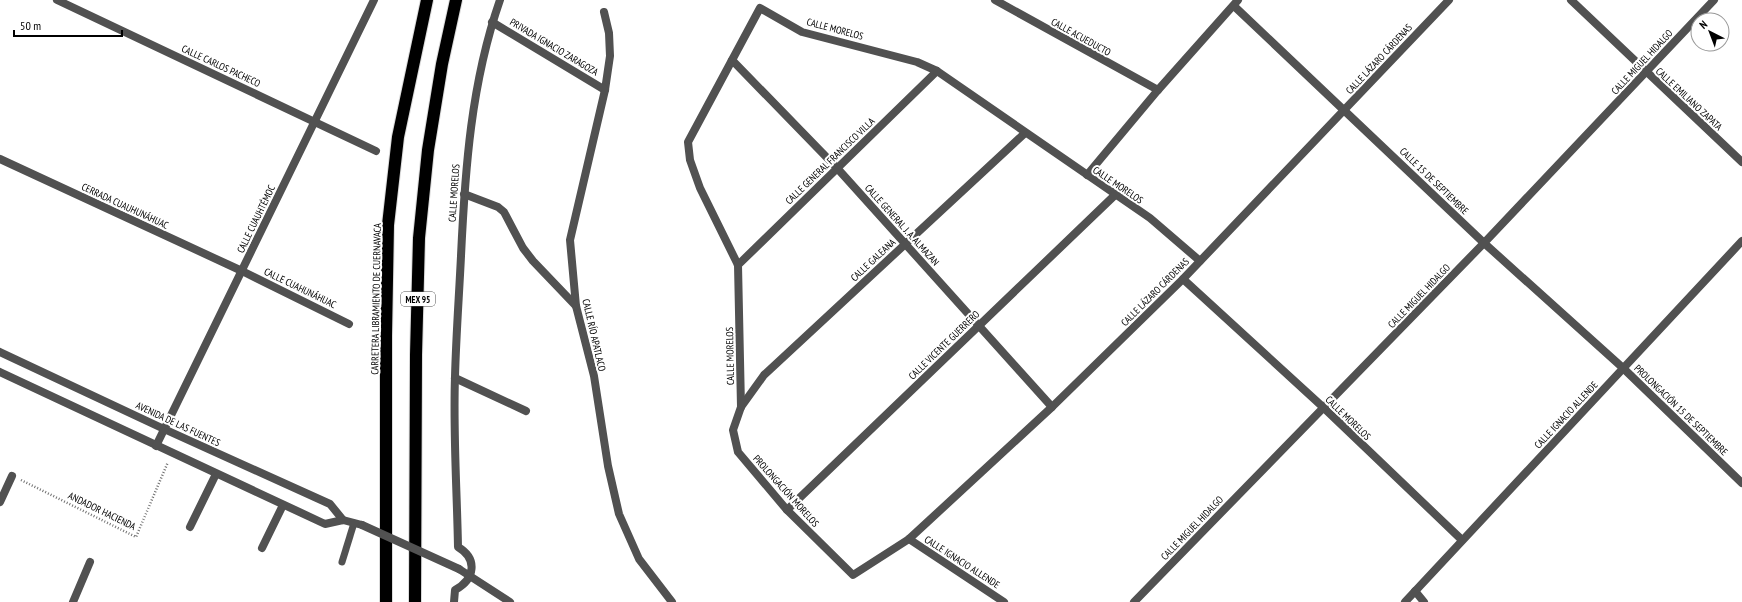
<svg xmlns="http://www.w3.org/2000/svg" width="1742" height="602" viewBox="0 0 1742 602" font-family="'PT Sans Narrow',sans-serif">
<rect width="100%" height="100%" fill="#fff"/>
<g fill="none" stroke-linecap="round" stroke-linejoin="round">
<g stroke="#dbdbdb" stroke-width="14">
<g id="highway">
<path d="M386,602V336L388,225L398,137L427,0"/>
<path d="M415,602L416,355L419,238L428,150L442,64L456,0"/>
</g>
</g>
<path stroke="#737373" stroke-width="2.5" stroke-dasharray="1 2" stroke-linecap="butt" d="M21,480L136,537L168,462"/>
<path stroke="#515151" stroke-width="7" d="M342,562L354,523"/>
<g stroke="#515151" stroke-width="8">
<path d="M57,0L376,151"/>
<path d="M995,0L1158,90"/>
<path d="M1571,0L1742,162"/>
<path d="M1234,6L1484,243L1623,368L1742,483"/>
<path d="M604,12L609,33L610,56L605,90L570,240L576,306L594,376L608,466L619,514L639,559L672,602"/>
<path d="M492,22L605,90"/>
<path d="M732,60L837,168L1052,407"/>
<path d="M1025,133L764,375L741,407L733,430L738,452L787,510L853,575L909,539L1052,407L1183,279L1449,0"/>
<path d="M0,159L242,271L349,324"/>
<path d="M1087,175L1158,90L1238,0"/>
<path d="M464,194L498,207L504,212L523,248L533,261L576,306"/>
<path d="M738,265L937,71"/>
<path d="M1183,279L1324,408L1462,540"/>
<path d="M0,352L164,429L330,504L343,520"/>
<path d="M0,372L325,524L343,520L362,525"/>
<path d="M455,378L526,411"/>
<path d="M741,407L738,265L700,188L690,160L688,142L760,8L802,32L917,62L937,71L1150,218L1200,261"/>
<path d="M156,446L374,0"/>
<path d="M0,502L12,476"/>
<path d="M787,510L1115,195"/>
<path d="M190,527L216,474"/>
<path d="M909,539L1004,602"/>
<path d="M262,548L283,505"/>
<path d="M459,569L510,602"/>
<path d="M1415,591L1424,602"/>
<path d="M73,602L90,562"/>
<path d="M454,602L455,590C475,579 478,559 458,547C457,490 453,434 455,377C456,337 459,297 461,256C465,170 471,83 500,0"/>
<path d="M1134,602L1484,243L1714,0"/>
<path d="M1405,602L1742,241"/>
</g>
<use href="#highway" stroke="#000" stroke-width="12"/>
<path stroke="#515151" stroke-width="8" d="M362,525L459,569"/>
</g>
<g text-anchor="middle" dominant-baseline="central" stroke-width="4" stroke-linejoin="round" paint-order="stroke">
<rect fill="#fff" stroke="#4c4c4c" stroke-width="1" x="401" y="292" width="34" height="14" rx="3"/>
<g font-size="9" font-weight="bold" fill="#000">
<text x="418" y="299">MEX 95</text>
</g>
<g font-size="10" fill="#000" stroke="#fff">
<text transform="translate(835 29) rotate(15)">CALLE MORELOS</text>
<text transform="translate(1081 37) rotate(29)">CALLE ACUEDUCTO</text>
<text transform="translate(554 47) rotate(31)">PRIVADA IGNACIO ZARAGOZA</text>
<text transform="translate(1379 59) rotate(-47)">CALLE LÁZARO CÁRDENAS</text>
<text transform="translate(1642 62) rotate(-47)">CALLE MIGUEL HIDALGO</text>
<text transform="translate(221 66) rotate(25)">CALLE CARLOS PACHECO</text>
<text transform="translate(1689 99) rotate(43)">CALLE EMILIANO ZAPATA</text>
<text transform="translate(830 161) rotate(-44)">CALLE GENERAL FRANCISCO VILLA</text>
<text transform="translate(1434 181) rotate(44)">CALLE 15 DE SEPTIEMBRE</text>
<text transform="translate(1118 185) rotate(34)">CALLE MORELOS</text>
<text transform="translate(454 193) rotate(-86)">CALLE MORELOS</text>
<text transform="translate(125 206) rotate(25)">CERRADA CUAUHUNÁHUAC</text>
<text transform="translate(256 219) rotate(-64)">CALLE CUAUHTÉMOC</text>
<text transform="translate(902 225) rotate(48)">CALLE GENERAL J. A. ALMAZAN</text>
<text transform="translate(873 260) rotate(-43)">CALLE GALEANA</text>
<text transform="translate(300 288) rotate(26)">CALLE CUAHUNÁHUAC</text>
<text transform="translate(1155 292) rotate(-45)">CALLE LÁZARO CÁRDENAS</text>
<text transform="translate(1419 296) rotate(-46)">CALLE MIGUEL HIDALGO</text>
<text transform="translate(376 299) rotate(-89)">CARRETERA LIBRAMIENTO DE CUERNAVACA</text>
<text transform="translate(594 335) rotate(77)">CALLE RÍO APATLACO</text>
<text transform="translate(944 345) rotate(-44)">CALLE VICENTE GUERRERO</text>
<text transform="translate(730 356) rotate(-91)">CALLE MORELOS</text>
<text transform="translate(1681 410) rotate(44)">PROLONGACIÓN 15 DE SEPTIEMBRE</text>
<text transform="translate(1566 415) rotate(-47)">CALLE IGNACIO ALLENDE</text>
<text transform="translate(1348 418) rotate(44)">CALLE MORELOS</text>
<text transform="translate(178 424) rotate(25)">AVENIDA DE LAS FUENTES</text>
<text transform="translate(786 491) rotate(48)">PROLONGACIÓN MORELOS</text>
<text transform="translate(102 511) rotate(26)">ANDADOR HACIENDA</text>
<text transform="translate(1192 528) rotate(-46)">CALLE MIGUEL HIDALGO</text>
<text transform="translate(962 562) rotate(33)">CALLE IGNACIO ALLENDE</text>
</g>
</g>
<g transform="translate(1710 32) rotate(318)"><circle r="19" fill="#ffffff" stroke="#999999"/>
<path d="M0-3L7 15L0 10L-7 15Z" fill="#000000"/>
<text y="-6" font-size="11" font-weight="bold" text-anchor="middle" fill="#000000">N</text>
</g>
<path d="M14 30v6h108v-6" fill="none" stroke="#000000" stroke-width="2"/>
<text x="20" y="30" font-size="12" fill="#000000" stroke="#ffffff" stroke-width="3" paint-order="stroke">50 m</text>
</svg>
